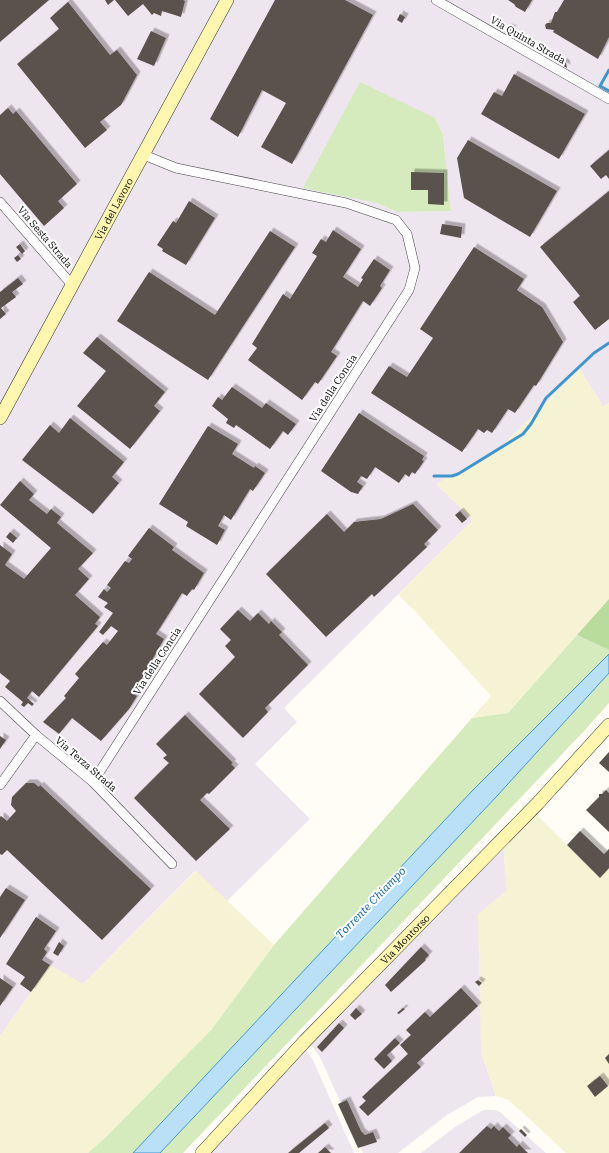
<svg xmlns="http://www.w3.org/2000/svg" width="609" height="1153" viewBox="0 0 609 1153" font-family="'Roboto Serif',serif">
<defs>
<filter id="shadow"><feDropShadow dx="3.5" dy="-3.5" stdDeviation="0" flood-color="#0004"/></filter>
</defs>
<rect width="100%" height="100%" fill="#fffdf5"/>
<g fill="#eee6ef" fill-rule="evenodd">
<path d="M0,0H609V403L603,407L580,369L500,448L437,484L473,520L284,708L297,722L255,764L310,819L226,902L195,871L83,984L31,992L0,1036ZM435,118L443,135L451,211L397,212L377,203Z"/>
<path d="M503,844L507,890L481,1052L496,1096L478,1097L447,1115L398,1153H363L321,1059L310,1043Z"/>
<path d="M304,1047L313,1060L354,1153H204Z"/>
<path d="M483,1110H494L500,1112L546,1153H421L455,1127Z"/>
</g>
<g fill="#f6f3d4">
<path d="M580,369L603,407L609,403V599L508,713L472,718L491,696L413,609L398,595L473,520L436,484L500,448Z"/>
<path d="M537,812L538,816L599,877L609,868V1153H566L522,1112L508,1100L496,1096L481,1052L478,914L507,890L503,844Z"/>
<path d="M196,871L274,945L211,1030L107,1136L88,1153H0V1036L50,965L83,984Z"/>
</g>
<g fill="#d5ebbd">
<path d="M360,82L435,118L443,135L451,211L397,212L377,203L303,188Z"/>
<path d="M577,635L609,650V654L472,791L133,1153H88L107,1136L211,1030L274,945L472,718L508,713Z"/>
<path d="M609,673V703L585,730L183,1153H160L497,796Z"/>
</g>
<path fill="#b9dc9c" d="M609,599V650L577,635Z"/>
<path fill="#b9e0f7" stroke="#3f96cf" d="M609,654V673L497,796L160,1153H133L472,791Z"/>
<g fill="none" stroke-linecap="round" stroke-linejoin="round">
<g stroke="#3f96cf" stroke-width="3">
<path d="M609,70L600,86L609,91"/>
<path d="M434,476H452L458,474L523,434L531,424L546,398L594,353L609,343"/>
</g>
</g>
<g fill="#5a524d" filter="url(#shadow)">
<path d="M0,0H49L0,42Z"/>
<path d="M105,0H114L108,5Z"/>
<path d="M115,0H183L185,1L181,17L162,11L161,16L154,13L152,15L143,4L128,16Z"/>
<path d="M275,0H345L373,15L292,164L261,147L286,103L262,90L238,137L210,119Z"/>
<path d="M508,0H532L525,12L516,7L514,4Z"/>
<path d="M564,0H609V37L598,59L553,32L554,30L546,29L545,25L547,23H551L555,12H557Z"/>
<path d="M68,2L110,55L117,50L137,75L121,105L100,122L107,130L85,148L17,64L59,29L50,18Z"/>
<path d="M400,14L405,17L402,23L397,20Z"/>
<path d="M508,27L513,29L510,33L506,30Z"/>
<path d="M151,31L166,38L154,66L137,59Z"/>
<path d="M560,61L566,63L567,68L558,63Z"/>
<path d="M514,74L585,114L559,159L481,114L494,92L502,96Z"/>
<path d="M8,108L13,114L16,111L77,184L58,201L64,208L44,226L0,174V115Z"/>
<path d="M468,140L557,191L530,237L464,198L457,158Z"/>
<path d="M609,150V179L606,175L601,179L590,166Z"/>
<path d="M411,172L444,173V205L428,204V190H411Z"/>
<path d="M609,191V319L595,330L573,302L580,296L540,247Z"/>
<path d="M189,201L215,218L186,265L162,251L163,249L157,245L173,221L176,223Z"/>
<path d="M442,224L462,227L461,238L440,234Z"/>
<path d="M333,230L361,249L343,277L358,287L363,279L361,278L374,259L390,270L380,286L382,288L370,306L363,301L331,352L337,356L318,384L315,382L302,400L248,360L257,348L252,344L283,294L290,299L317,256L312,253L321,239L326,242Z"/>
<path d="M270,231L295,247L208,380L117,321L149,272L215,315Z"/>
<path d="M20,244L25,251L22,254L16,247Z"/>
<path d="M474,247L524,279L517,290L542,307L563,342L536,386L534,385L515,413L508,409L492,433L487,430L484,433L478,429L462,452L371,393L389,366L407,377L433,338L420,329Z"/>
<path d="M18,255L21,259L17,262L14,258Z"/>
<path d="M18,278L23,284L12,292L16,297L1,308L6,314L0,319V292Z"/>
<path d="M97,337L165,392L154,406L160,411L130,449L77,406L106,371L83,353Z"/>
<path d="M232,387L262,408L266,403L296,424L288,435L283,431L270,449L236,425L234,428L226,423L228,419L212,406L218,397L222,400Z"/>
<path d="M359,413L424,456L422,460L424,461L415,474L412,472L409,477L405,474L399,483L375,467L367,479L361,476L357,482L363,486L358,494L351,492L321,471Z"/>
<path d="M70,418L124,462L112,477L119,483L93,514L22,460L50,425L59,433Z"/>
<path d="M208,426L238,444L232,454L254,468L255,466L265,473L253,491L250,489L231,520L224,515L218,526L225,530L217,545L186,526L188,522L159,504Z"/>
<path d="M20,481L34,494L29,500L47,514L51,509L61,517L57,523L93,553L78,569L89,579L75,595L100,617L95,624L98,626L39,697L32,691L27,698L34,704L32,706L28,703L24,707L21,705L23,702L5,687L10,681L0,673V545L12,554L5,565L24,579L51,548L0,505Z"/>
<path d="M413,504L438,530L424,544L427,547L410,563L374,597L372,594L326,637L266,574L327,514L344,532L354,522L381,519Z"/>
<path d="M460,511L467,519L462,523L455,515Z"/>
<path d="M149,528L174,547L172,550L204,573L194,590L192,589L187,596L182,593L156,634L164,639L133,694L137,696L129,709L101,741L72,718L59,734L43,722L66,698L64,696L79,678L75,674L103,642L107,645L118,631L111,626L103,635L99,632L113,613L104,607L108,603L98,597L104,589L107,592L111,588L107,585L125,561L129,563L132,559L128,556Z"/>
<path d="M10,532L17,538L13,543L6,537Z"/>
<path d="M238,610L250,621L258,613L269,624L271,621L282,632L279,635L308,665L265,708L268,712L243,738L199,694L235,657L225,646L231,640L220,629Z"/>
<path d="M185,715L233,763L231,764L235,768L209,794L207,793L200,800L230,829L196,861L134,798L169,763L163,758L167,755L156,744Z"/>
<path d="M0,736L6,740L0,749Z"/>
<path d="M609,752V772L599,763Z"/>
<path d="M26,783H34L39,787L40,785L151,889L102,940L7,850L2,855L0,854V817L1,816L7,821L16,811L11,805L12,797Z"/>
<path d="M606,790L609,793V832L586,810L599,797V794H602Z"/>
<path d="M580,831L604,854L609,849V868L600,878L567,845Z"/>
<path d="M6,888L25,900L0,938V897Z"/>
<path d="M36,917L56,931L44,949L47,952L42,960L50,965L31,992L20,984L25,977L6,964Z"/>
<path d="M59,942L64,946L58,956L53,953Z"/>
<path d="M421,947L429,955L425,959L426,960L391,992L385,985Z"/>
<path d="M0,978L13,987L0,1006Z"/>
<path d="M478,980L482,983L479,986L475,982Z"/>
<path d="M461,988L478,1006L417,1063L421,1067L368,1116L359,1107L366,1101L362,1097L408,1054L400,1045L411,1035L406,1030L425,1012L430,1017Z"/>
<path d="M356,1008L362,1014L355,1020L350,1015Z"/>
<path d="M403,1008L405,1009L399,1014L397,1013Z"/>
<path d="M339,1023L344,1028L322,1052L317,1047Z"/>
<path d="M395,1038L400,1043L387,1055L392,1061L384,1069L374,1059Z"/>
<path d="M609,1054V1064L605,1058Z"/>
<path d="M600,1076L608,1086L595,1097L587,1086Z"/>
<path d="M347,1100L361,1131L365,1135L373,1132L377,1142L358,1148L338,1104Z"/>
<path d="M325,1123L329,1128L299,1153H288Z"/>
<path d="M487,1126L491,1129L494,1126L499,1131L503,1127L511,1135L508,1138L517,1147L519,1144L528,1153H459Z"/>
<path d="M521,1129L527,1135L525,1137L519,1131Z"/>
<path d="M325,1147L331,1153H318Z"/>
</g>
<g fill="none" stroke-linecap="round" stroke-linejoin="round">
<g stroke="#444" stroke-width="10">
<g id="street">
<path d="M436,0L609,99"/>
<path d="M0,202L73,286"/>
<path d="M0,701L36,735L93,782L172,864"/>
<path d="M93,782L409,290L415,268L407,234L396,220L346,203L176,168L144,155"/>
<path d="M0,785L36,735"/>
</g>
</g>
<g stroke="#333" stroke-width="14">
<g id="secondary">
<path id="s1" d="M0,418L227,0"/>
<path id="s2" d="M202,1153L305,1041L538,803L609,725"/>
</g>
</g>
<use href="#street" stroke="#fff" stroke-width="9"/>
<use href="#secondary" stroke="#fff6b0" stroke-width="13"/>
</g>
<g text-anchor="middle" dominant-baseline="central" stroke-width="4" stroke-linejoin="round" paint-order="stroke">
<g font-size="10" fill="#111" stroke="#fff">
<text transform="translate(528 40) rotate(30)">Via Quinta Strada</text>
<text stroke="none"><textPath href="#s1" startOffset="238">Via del Lavoro</textPath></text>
<text transform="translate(45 237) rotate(49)">Via Sesta Strada</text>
<text transform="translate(333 388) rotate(-57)">Via della Concia</text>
<text transform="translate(157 661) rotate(-57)">Via della Concia</text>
<text transform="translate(86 764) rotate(41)">Via Terza Strada</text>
<text stroke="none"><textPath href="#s2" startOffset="295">Via Montorso</textPath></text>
</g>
<g font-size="11" font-style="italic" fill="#1768a6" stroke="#fff">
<text transform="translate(371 903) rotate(-46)">Torrente Chiampo</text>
</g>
</g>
</svg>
